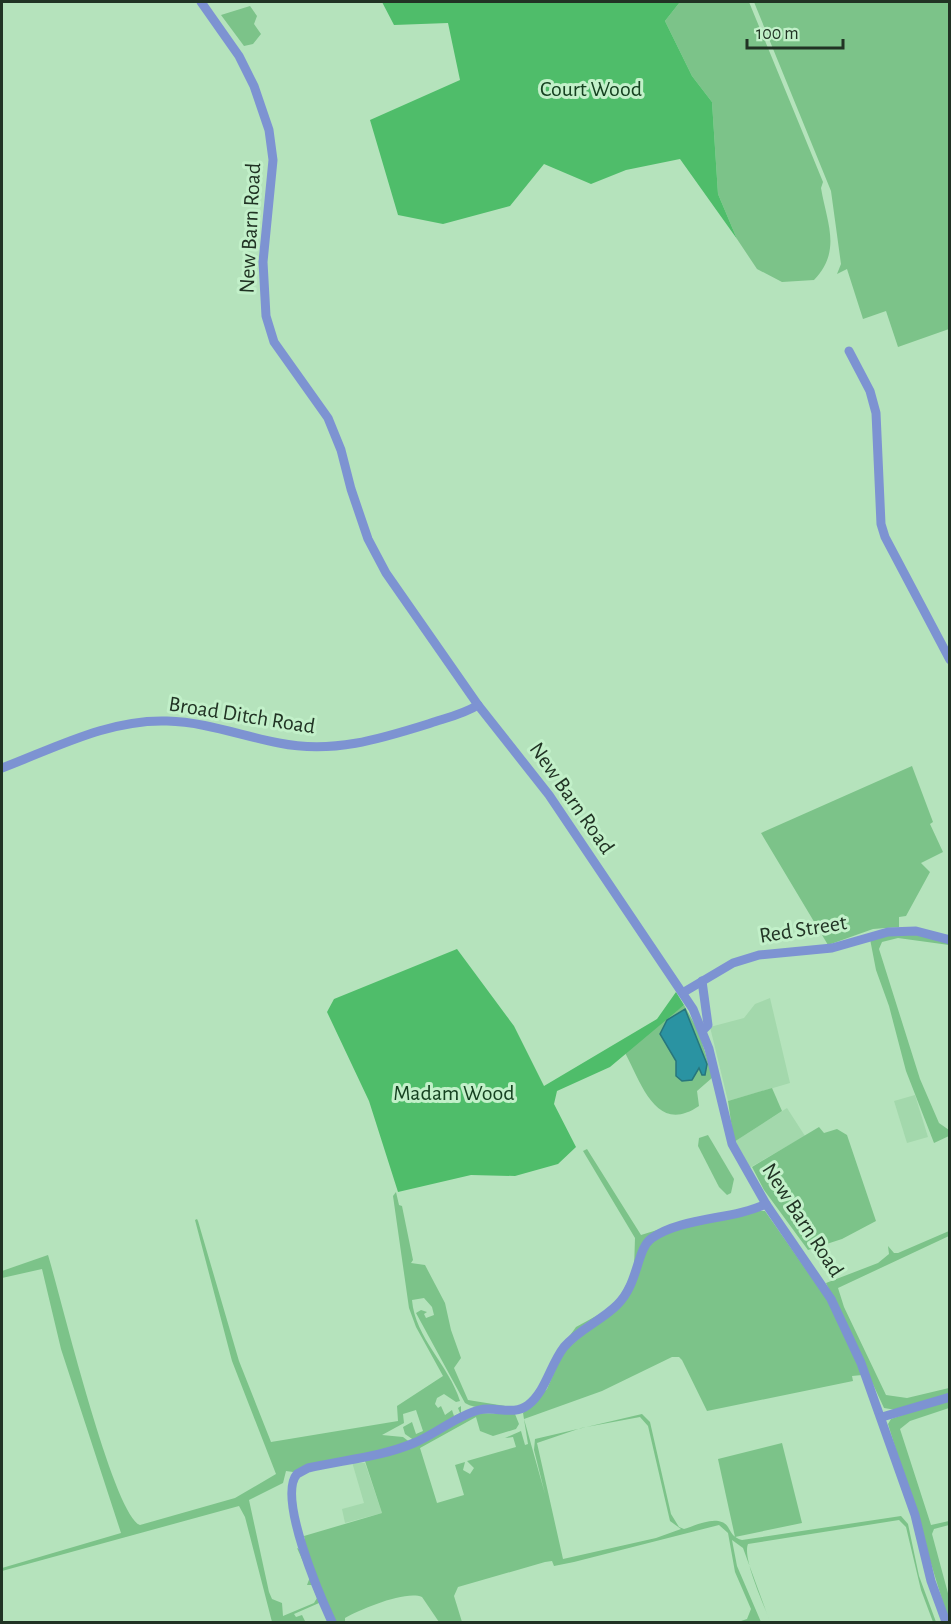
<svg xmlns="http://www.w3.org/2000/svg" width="951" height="1624" viewBox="0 0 951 1624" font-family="'Alegreya Sans',sans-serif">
<rect width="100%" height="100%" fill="#b5e3bc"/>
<g fill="#a3d8ac">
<path d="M770,998L790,1083L728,1101L710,1027L744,1018L755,1004Z"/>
<path d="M915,1095L928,1137L907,1143L894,1101Z"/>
<path d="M787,1108L805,1136L749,1168L734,1142Z"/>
<path d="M352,1462L365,1463L382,1513L345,1523L342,1509L364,1503Z"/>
</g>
<g fill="#7cc389" fill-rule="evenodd">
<path d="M680,2H749L823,182L821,188C827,223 842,251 814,280L782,282L757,269L737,239L718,194L712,102L692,76L665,21Z"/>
<path d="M754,2H949V329L898,347L886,311L863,319L847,269L837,274L841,264L831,191Z"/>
<path d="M250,6L257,16L254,24L261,34L253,44L244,46L221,15Z"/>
<path d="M912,766L933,822L930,824L943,852L921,863L930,872L906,916L899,917V927L873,929L828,945L761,833Z"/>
<path d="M888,931L949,939V945L898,938L882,942L879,949L920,1079L939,1123L949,1130V1136L934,1143L906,1071L889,1006L876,970L870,939Z"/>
<path d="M684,1005L698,1030L713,1077L697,1091L699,1106C655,1136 641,1081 623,1049Z"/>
<path d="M772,1088L782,1111L734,1142L728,1101Z"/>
<path d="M819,1127L824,1133L837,1129L847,1135L876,1221L842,1239L808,1250L764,1190L752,1167Z"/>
<path d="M708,1135L734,1179L731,1193L727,1195L719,1187L698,1146L699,1138Z"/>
<path d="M587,1149L641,1235L670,1226L643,1243C635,1258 637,1276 628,1290C615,1310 594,1315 578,1330C559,1348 537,1403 518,1408C511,1410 503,1408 495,1407C484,1407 475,1409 465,1403L416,1313L421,1310L427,1312L424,1314L426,1318L434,1315L432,1307L424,1298L412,1300C415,1338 449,1365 460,1401L456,1402L444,1394L437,1398L435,1404L438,1408L441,1406L445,1415L452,1410L454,1416L460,1413L458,1408L461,1406V1416L415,1441L405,1434L403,1427L412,1422L416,1434L423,1431L416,1410L403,1414L404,1423L382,1435L403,1437L411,1443L293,1472L286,1471L283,1483L249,1500L269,1592L272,1599L282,1603L283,1616L314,1603L317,1598L312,1585H307L310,1577L297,1548L301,1550L320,1599L319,1603L294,1614L296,1617L302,1615L305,1621L272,1622L245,1517L239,1506L2,1571V1568L121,1533L61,1349L42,1269L2,1278V1271L48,1255C60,1294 113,1515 140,1525L235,1498L276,1474L232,1361L195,1220L197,1219L198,1221L239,1361L271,1442L398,1421L397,1406L443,1376L416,1327L409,1308L393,1196L396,1192L399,1205L402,1206L413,1260L411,1263L425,1265L445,1303L451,1330L461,1358L454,1368L468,1400L512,1407L524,1405L538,1390L553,1359L576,1327L609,1309L628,1289L634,1269L635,1238L583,1151Z"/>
<path d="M759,1211H765L833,1308L862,1375L852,1376L853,1381L707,1411L682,1360L679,1357H672L602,1391L524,1419L545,1494L534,1450L535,1439L642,1414L650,1422L671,1514L679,1527L684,1529C697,1525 719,1514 728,1527C732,1534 734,1538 742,1540L901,1516L908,1524L919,1576L936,1622H933L921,1590L906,1527L899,1520L748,1544C742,1559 765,1606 770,1622L743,1548L732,1540L737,1566L761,1622H738L747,1619L751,1609L735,1572L728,1533L719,1525L574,1562L554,1566L552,1561L545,1562L458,1587L454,1596L462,1622H439L422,1597C406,1590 361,1609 345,1618V1622H334L302,1540H305L304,1536L382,1513L364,1458L391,1452L475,1413L515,1414L519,1424L516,1429L493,1436L480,1431L476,1417L420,1448L437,1503L464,1495L455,1465L465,1462L463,1470L470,1474L474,1468L467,1461L516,1447L513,1437L505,1438L521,1431L525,1445L528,1444L523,1413L547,1389L563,1352L613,1310L646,1247L667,1232ZM640,1417L648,1426L670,1521L681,1529L656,1538L563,1559L537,1443L581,1428Z"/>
<path d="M949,1231V1236L838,1288L844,1307L886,1395L907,1398L949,1388V1396L896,1410L884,1408L826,1283L878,1263L889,1254L888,1246L894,1253H898Z"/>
<path d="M949,1399V1408L910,1421L900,1429L931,1525L949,1521V1525L934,1529L932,1534L949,1597V1622L888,1424L891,1419Z"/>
<path d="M782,1443L802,1523L735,1537L718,1459Z"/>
</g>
<g fill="#4fbd6a">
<path d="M382,2H680L665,21L692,76L712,102L718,194L737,239L680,159L626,170L591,184L544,164L510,206L443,224L398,215L370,120L460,80L448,23L394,25Z"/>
<path d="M457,949L514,1026L544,1086L657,1019L676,992L684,1005L610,1067L557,1091L554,1104L576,1147L558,1164L515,1176L471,1175L398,1192L369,1101L327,1012L334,999Z"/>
</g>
<path fill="#2a93a2" stroke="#27767c" stroke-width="1.5" d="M685,1009L707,1064L705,1075H702L699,1068L692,1080L682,1081L676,1076V1061L660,1034L667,1020Z"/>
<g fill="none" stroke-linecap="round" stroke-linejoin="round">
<g stroke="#7d93d2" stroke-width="9">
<path d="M201,2L239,56L254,86L269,130L273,160L263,262L266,316L274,342L328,418L341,450L351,489L368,539L386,573L478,705L549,795L693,1009L709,1049L732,1144L766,1204L831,1299L861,1363L915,1515L931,1581L946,1622"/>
<path d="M849,351L870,391L876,413L881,524L885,537L950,660"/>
<path d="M2,768C55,748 109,719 167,721C206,722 242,736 279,743C333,754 380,739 431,723C446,718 464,714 478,705"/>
<path d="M702,981L708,1025L703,1030"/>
<path d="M684,992L733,963L759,955L832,948L888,932L916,931L950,940"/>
<path d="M882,1417L950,1397"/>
<path d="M332,1622C320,1596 277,1497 297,1474L308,1468C343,1460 381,1457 414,1443C436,1434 456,1416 479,1410C495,1406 514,1416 528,1405C546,1391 550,1365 564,1347C579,1329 601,1321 617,1305C639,1284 636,1249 652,1238C682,1217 732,1220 766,1204"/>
</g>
</g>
<g text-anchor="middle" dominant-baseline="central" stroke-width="6" stroke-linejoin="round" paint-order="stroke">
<g font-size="22" fill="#154120" stroke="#c2f0c9">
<text x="591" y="89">Court Wood</text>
<text x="454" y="1093">Madam Wood</text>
</g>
<g font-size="22" fill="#213324" stroke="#c2f0c9">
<text transform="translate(250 228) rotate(-87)">New Barn Road</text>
<text transform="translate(242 715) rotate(9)">Broad Ditch Road</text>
<text transform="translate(572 798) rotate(55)">New Barn Road</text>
<text transform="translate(803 929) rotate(-9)">Red Street</text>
<text transform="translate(803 1220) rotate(57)">New Barn Road</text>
</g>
</g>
<rect width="951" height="1624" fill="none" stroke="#213324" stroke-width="6"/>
<path d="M747 39v9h96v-9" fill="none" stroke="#213324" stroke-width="3"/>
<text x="756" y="39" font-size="18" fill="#213324" stroke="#c2f0c9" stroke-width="4.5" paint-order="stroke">100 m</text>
</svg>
